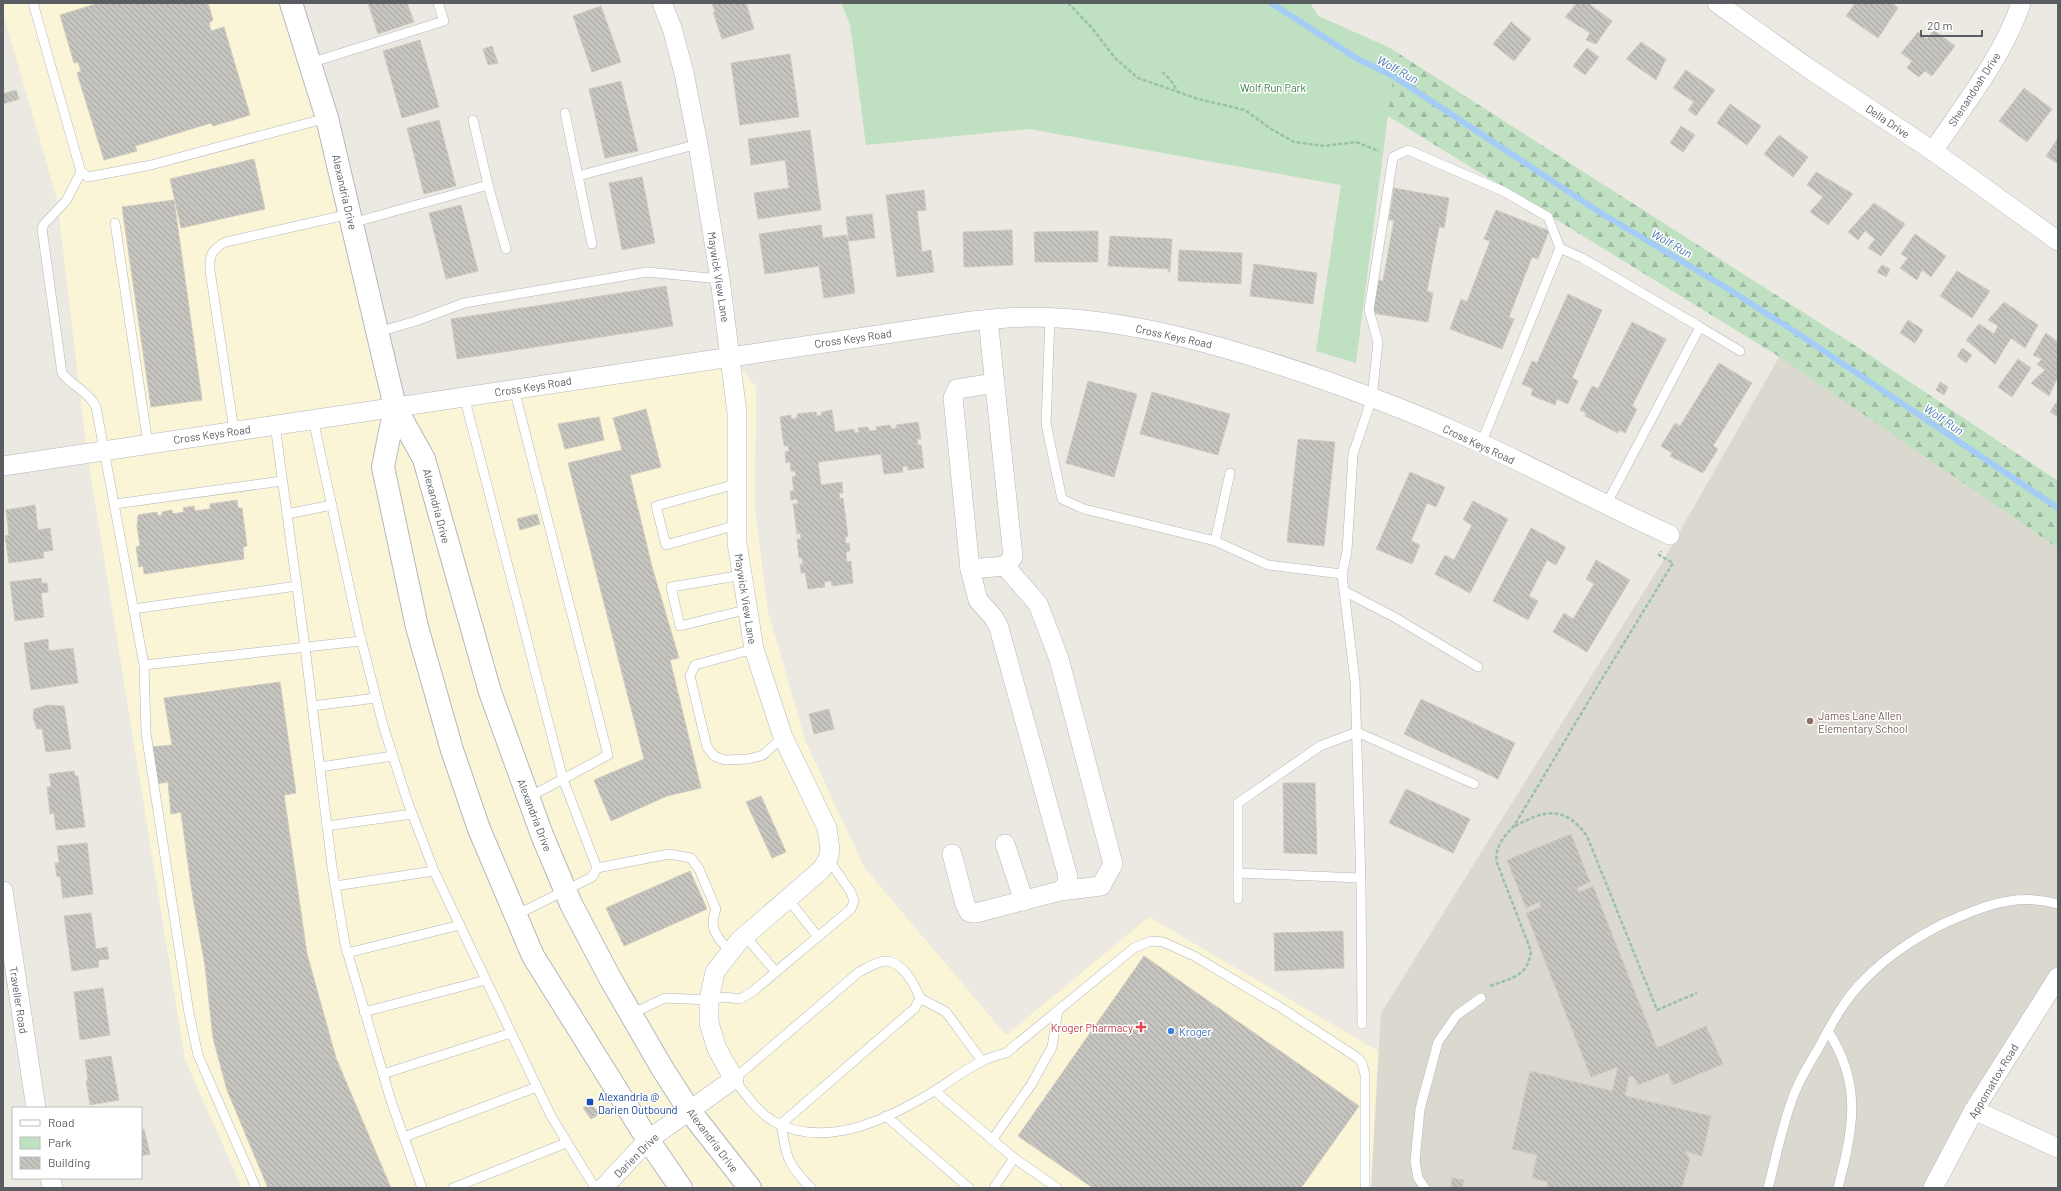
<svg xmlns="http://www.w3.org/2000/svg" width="2061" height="1191" viewBox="0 0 2061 1191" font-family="Barlow,sans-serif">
<defs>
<pattern id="forest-firs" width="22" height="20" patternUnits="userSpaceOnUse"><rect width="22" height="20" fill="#bfe1c2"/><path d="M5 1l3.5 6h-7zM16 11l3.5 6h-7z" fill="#9ebaa1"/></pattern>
<pattern id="building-back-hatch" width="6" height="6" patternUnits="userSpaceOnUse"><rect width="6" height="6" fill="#c6c4be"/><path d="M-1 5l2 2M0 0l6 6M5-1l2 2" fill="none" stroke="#a4a29e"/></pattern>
</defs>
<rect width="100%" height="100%" fill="#ebe9e1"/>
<path fill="#faf5d6" d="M3,3H291L395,407L731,356L756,387L755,511L768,611L805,740L864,867L1006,1035L1149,917L1378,1051L1371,1188H242L185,1060L87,453L57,199L3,13Z"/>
<path fill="#dbd8cf" d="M1794,331L2058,507V977L1933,1188H1371L1381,1013L1663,561Z"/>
<path fill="url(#forest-firs)" d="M1310,3L1318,16L1390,48L1862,350L2058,481V548L1783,359L1383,113L1260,21Z"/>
<path fill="#bfe1c2" d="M841,3H1310L1318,16L1390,48L1393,76L1356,363L1316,351L1341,185L1029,129L866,145L850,24Z"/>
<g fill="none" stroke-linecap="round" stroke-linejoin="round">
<path stroke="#a5ccf7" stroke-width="6" d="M1271,3L1358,59L1393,76L1604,215L1725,287L1794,331L2058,508"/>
</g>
<g fill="url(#building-back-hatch)" stroke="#cfcbc0">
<path d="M99,3H208L213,20L209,23L211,31L224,27L250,115L213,126L211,123L135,146L137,151L104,160L77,73L81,71L78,62L74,63L60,15Z"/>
<path d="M368,3H407L414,22L378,34Z"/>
<path d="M712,3H746L754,29L722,39L713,12H715Z"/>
<path d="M1577,3H1588L1612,21L1596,44L1586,40L1590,33L1565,17Z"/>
<path d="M1855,3H1892L1898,8L1878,38L1846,16Z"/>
<path d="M601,6L621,62L592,72L573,16Z"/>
<path d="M1511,22L1531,39L1514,61L1493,44Z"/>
<path d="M1934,30L1955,46L1932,76L1925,71L1919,77L1907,68L1912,61L1901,53L1918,32L1927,39Z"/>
<path d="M420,40L439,107L402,118L383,51Z"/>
<path d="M1641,42L1666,59L1656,80L1626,59Z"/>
<path d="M492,46L498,63L488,65L483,49Z"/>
<path d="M1587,48L1599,57L1585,75L1573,66Z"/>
<path d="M790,54L799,117L740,125L731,63Z"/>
<path d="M1686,70L1715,90L1696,116L1688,110L1694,102L1673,88Z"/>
<path d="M621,81L638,151L605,158L589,89Z"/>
<path d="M2024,88L2052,109L2027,142L1999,121Z"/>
<path d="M16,90L19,99L3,104V94Z"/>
<path d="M1730,104L1761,126L1747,145L1717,123Z"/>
<path d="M439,120L456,186L424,194L407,128Z"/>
<path d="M1681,126L1695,135L1683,152L1670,143Z"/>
<path d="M810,130L821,210L758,219L754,193L789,188L785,160L751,165L748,139Z"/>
<path d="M1779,135L1808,157L1793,177L1764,154Z"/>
<path d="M2058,138V164L2046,156Z"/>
<path d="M254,159L265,209L181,228L170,179Z"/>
<path d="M1816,172L1853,194L1828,225L1810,212L1823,197L1807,185Z"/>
<path d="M642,177L655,243L622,250L609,183Z"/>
<path d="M1394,188L1449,198L1444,228L1439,227L1427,291L1433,293L1428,322L1372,313L1377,280L1383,281L1394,220H1389Z"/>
<path d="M924,190L926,210L917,211L922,252L931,250L934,272L897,277L886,195Z"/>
<path d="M174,200L202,400L151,407L122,207Z"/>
<path d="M1874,203L1905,224L1881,256L1868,248L1875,239L1865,231L1858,240L1848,232Z"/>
<path d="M461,205L478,271L446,279L429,213Z"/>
<path d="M1496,210L1549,231L1538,259L1532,257L1509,317L1514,319L1502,349L1450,329L1461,299L1467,302L1490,241L1484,239Z"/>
<path d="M872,214L875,238L849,241L846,217Z"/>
<path d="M821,225L823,238L847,235L855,293L824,298L819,266L765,274L759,234Z"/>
<path d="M1012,230L1013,265L964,267L963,232Z"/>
<path d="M1098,231V262H1035L1034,232Z"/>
<path d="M1915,234L1946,256L1931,277L1922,270L1917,280L1900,268L1908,258L1901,254Z"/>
<path d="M1110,236L1172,239L1170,272H1168L1169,269L1108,266Z"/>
<path d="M1179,250L1242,253L1241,284L1178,281Z"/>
<path d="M1254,264L1317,273L1313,304L1250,296Z"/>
<path d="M1882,265L1890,269L1886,277L1877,272Z"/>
<path d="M1957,271L1990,291L1972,318L1940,296Z"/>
<path d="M666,286L673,326L457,359L451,319Z"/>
<path d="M1568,294L1602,310L1572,378L1578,381L1568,404L1557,399L1555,405L1531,395L1533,389L1522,384L1532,361L1537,363Z"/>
<path d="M2004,302L2038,325L2025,348L2011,338L1995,364L1966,340L1979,324L1994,334L1998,326L1988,320Z"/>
<path d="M1908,320L1923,330L1915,343L1900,333Z"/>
<path d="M1632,322L1666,339L1632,406L1637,409L1625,433L1619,430L1618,433L1585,416L1586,413L1580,410L1592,386L1598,389Z"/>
<path d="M2046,333L2058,342V376L2049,396L2031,383L2045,370L2037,364L2042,359L2033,355Z"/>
<path d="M1962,348L1972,355L1966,363L1957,356Z"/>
<path d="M2018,359L2031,368L2012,397L1998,387Z"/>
<path d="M1719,363L1752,383L1713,446L1718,449L1703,473L1670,456L1672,453L1661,446L1675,423L1680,426Z"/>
<path d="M1088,381L1137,394L1114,477L1066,463Z"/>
<path d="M1940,382L1948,387L1944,395L1936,390Z"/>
<path d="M1152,392L1230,414L1218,455L1140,434Z"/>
<path d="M2058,400V417L2050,412Z"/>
<path d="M646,409L661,467L630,475L652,567L679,658L670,660L701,788L667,796L611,821L594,780L644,759L568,463L622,450L613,418Z"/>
<path d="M832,410L835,432L854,429L855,433L859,432L858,428L868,427L869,431L877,430L876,427L890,425L891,429L897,428L896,425L918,422L921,439H917L918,445H921L924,468L908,470L907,466L902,467L903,472L884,474L881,454L818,462L821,485L842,482L843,493H839L840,499L843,498L848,536L845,537L846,544L849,543L850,551L846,552L847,562L851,561L853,583L832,586L831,581L824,582L825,587L808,589L805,573H801L800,564H803L802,558H799L797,539H801L800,533L797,534L793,504H798L797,499L791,500L790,491H794L792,477L796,476L795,471H791L790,462L786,463L785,452L789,451L788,446H784L780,417L791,415V419L797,418V414L816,412L817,416L822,415L821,412Z"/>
<path d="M599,417L604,440L565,449L558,424Z"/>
<path d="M1298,439L1335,442L1324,546L1287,542Z"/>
<path d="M1410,472L1445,487L1436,507L1427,503L1411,541L1420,545L1412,564L1376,549Z"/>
<path d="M237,500L238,508H242L247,546L243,547L244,559L144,574L143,566L139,567L136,547L140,546L137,526L138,515L157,512L158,516L162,515V512L172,510L173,514L184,512L183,508L194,506L195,511L210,509V504Z"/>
<path d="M1473,501L1508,519L1470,593L1435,574L1445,555L1454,560L1472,525L1463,520Z"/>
<path d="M35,505L38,530L50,528L53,550L43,552L44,558L9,563L5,536L9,535L6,510Z"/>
<path d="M537,514L540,524L520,530L517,519Z"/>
<path d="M1531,528L1566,547L1556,565L1547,560L1529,596L1538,601L1528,620L1493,601Z"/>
<path d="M1596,560L1630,580L1587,652L1553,632L1564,613L1573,619L1594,584L1586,579Z"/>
<path d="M41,578L42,583H47L48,592L41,593L44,617L15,621L10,582Z"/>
<path d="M48,639L49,651L73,648L78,683L31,690L24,643Z"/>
<path d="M280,682L296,793L284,795L307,954L336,1058L391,1188H268L227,1090L213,1038L205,966L191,886L181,812L171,814L168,782L155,784L151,747L172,745L164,698Z"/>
<path d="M1421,699L1515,743L1498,779L1404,734Z"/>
<path d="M48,705L64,706L71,749L46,752L42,729H37L33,718L34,709Z"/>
<path d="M829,709L834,729L814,734L809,714Z"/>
<path d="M74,771L75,776H78L85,827L56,830L54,813L50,814L47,787H51L49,774Z"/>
<path d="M1283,783H1315L1317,854L1284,853Z"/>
<path d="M1406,789L1470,819L1453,853L1389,823Z"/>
<path d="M761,796L786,852L772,858L746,802Z"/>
<path d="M1571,834L1590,882L1577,888L1579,892L1593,886L1657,1048L1706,1026L1723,1064L1673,1085L1668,1073L1638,1085L1634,1077L1629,1076L1625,1096L1711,1116L1702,1156L1685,1151L1690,1159L1682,1188H1546L1548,1182L1532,1178L1537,1155L1512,1149L1530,1071L1612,1091L1618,1067L1591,1077L1526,913L1541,907L1539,902L1526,908L1507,860Z"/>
<path d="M87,843L93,894L63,898L60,876L57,877L55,863H59L57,846Z"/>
<path d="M690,871L707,909L624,946L606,908Z"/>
<path d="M91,913L96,949L107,947L109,959L98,960L99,967L72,971L64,916Z"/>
<path d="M1343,931L1344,968L1275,971L1274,933Z"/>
<path d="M1144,956L1359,1106L1301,1188H1093L1018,1136Z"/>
<path d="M103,988L110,1035L80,1040L74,992Z"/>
<path d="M111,1056L119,1100L90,1105L86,1080H88L85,1060Z"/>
<path d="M591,1103L599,1114L591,1119L583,1108Z"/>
<path d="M144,1129L150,1154L141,1156V1130Z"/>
<path d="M1452,1178L1464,1180L1462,1188H1450Z"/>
</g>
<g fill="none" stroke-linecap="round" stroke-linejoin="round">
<g stroke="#b3b6ba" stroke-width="10">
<g id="lane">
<path d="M33,3L81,172L88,177L151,165L327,118"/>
<path d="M310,63L444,21L438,3"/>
<path d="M565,113L578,176L698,144"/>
<path d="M81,172L66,201L44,224L42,229L62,373C72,386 89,392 96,407L144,665L146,733L189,1013L198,1055L256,1188"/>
<path d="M578,176L592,244"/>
<path d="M488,185L506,249"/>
<path d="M115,223L148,444"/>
<path d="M352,223L488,185L473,120"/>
<path d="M1560,248L1582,258L1700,327"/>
<path d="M1050,318L1046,424L1062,499L1084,509L1215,541L1268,565L1342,574L1347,551L1353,454L1372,398L1378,342L1369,310L1393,157L1408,150L1503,191L1548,217L1560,248L1481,444"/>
<path d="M378,332L416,321L464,303L647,272L720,279"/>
<path d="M514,389L608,755L563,779L597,868L592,877L516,915"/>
<path d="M464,396L563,779L529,797"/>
<path d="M313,419L358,627L383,725L407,800L434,871L537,1087L551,1116L595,1188"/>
<path d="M275,425L305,647L332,867L345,944L391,1101L422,1188"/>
<path d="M234,431L210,270C209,255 213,248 226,242L350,214"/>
<path d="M736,484L656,506L666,545L737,525"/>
<path d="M115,504L282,481"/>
<path d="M1606,505L1700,327L1740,351"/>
<path d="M287,514L332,505"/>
<path d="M1215,541L1230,473"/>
<path d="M1342,574L1355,681L1361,884L1362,1024"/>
<path d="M743,575L671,587L680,626L749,609"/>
<path d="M1344,591L1394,617L1478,667"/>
<path d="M133,609L297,586"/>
<path d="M754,649L695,665L690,676L707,747L714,756L725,760L749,759L763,755L783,737"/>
<path d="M144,665L361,641"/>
<path d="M312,706L376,698"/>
<path d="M320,767L393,756"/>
<path d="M327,826L412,814"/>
<path d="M597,868L669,854L691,858L699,869L716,909C708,930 717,936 730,952"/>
<path d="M1238,873L1360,878"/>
<path d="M335,886L434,871"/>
<path d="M788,899L818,937"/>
<path d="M1238,899V803L1320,746L1357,732L1474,784"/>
<path d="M745,936L776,972"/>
<path d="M347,953L460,925"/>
<path d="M364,1012L486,980"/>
<path d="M631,1014L665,998L709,1000L724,997L740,999L752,992L851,909L854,901L851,892L828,859"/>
<path d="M1828,1031C1863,1085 1853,1129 1838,1188"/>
<path d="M982,1061L946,1012L920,998C914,984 905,965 888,961C879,960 867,968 859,972L734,1079C745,1094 757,1111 773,1121C826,1151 890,1118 936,1090C951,1081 966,1068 983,1061C990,1057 998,1055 1006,1053L1134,948L1151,941L1163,942L1194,956L1280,1007L1358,1058L1362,1063L1365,1075V1188"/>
<path d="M383,1074L511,1033"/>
<path d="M935,1091L1014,1158L1057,1188"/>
<path d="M886,1116L969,1188"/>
<path d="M404,1137L537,1087"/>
<path d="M992,1140L1031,1085L1052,1047L1058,1010"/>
<path d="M453,1188L566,1143"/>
<path d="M811,1188C787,1164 786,1156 781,1124L915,1008L920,998"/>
<path d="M994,1188L1014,1158"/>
<path d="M1425,1188L1418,1178L1415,1161L1420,1109L1438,1042L1457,1015L1481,998"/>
<path d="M1768,1188C1776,1158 1782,1126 1793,1097C1799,1080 1809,1064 1818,1049C1831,1025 1844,1000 1863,981C1890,953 1926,930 1961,916C1994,902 2024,894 2058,904"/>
</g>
</g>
<g stroke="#b3b6ba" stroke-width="20">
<g id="street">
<path d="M1717,3L1808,68L1933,151L2058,241"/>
<path d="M1933,151C1964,105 2004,55 2021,3"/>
<path d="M3,466L972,321C992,319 1012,317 1032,317C1131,318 1228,347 1321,379C1366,395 1412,412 1456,432C1528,464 1598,502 1670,535"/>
<path d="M1005,566L1038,604L1059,659L1113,864L1101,886L1060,891"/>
<path d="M970,569L953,398L957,389L995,383"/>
<path d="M1005,844L1024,901"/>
<path d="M952,854L965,904L969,912L976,913L1060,891L1066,885L1068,877L999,628L994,618L978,600L970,569L1005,566L1013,557L988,319"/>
<path d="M3,891L36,1108"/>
<path d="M1974,1110L2058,1148"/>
<path d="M50,1178L53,1188"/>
<path d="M603,1188L648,1140L734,1079L717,1049L709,1023V1000L715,972L739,941L821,870L828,859L830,850L827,828L783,737L754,649L737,543V413L720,279L698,144L684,73L672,28L662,3"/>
<path d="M1933,1188L1974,1110L2058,977"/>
</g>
</g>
<g stroke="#b4b7bc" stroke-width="24">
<g id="secondary">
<path d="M291,3L327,118L395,407L424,459L490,692L542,835L571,904L610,978L662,1068L689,1110L750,1188"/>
<path d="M395,407L383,467L417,627L452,750L479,829L533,956L648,1140L681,1188"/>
</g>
</g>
<g stroke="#99c1a7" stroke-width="2.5" stroke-dasharray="4 2" stroke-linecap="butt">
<path d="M1068,3L1092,28L1115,58L1138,78L1198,99L1245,110L1271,129L1294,142L1325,146L1356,142L1379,151"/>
<path d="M1162,72L1170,79L1178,92"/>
<path d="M1515,826C1546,809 1565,806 1587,836L1657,1010L1697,993"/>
<path d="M1490,986C1511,978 1528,977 1531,951L1497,863C1494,848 1504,836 1514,826L1600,682L1673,563L1659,555L1661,551"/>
</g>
<use href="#lane" stroke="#fff" stroke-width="9"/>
<use href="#street" stroke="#fff" stroke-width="19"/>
<use href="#secondary" stroke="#fff" stroke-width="22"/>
</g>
<circle fill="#8d6e63" stroke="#fff" stroke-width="1.5" cx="1810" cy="721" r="4"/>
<path fill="#e0444e" stroke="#fff" stroke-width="1.5" d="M1139 1021h4v4h4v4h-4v4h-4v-4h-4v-4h4z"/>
<circle fill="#3f7fe0" stroke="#fff" stroke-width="1.5" cx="1171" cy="1031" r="4"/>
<rect fill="#1a4fb4" stroke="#fff" stroke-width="1.5" x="586" y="1098" width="8" height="8" rx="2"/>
<g text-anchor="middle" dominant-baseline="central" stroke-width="3" stroke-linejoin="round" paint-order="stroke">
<g font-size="11" fill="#3b7d44" stroke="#fff">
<text x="1273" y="87">Wolf Run Park</text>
</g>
<g font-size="11" fill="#595c60" stroke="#fff">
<text transform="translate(1974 89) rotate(-57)">Shenandoah Drive</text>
<text transform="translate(1888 121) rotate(34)">Della Drive</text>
<text transform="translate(345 192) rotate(77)">Alexandria Drive</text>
<text transform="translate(719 277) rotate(81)">Maywick View Lane</text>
<text transform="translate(1174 336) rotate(12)">Cross Keys Road</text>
<text transform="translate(853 338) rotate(-8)">Cross Keys Road</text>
<text transform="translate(533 386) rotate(-9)">Cross Keys Road</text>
<text transform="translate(212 434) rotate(-8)">Cross Keys Road</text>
<text transform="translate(1479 444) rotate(25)">Cross Keys Road</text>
<text transform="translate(437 506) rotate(75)">Alexandria Drive</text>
<text transform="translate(746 599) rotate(81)">Maywick View Lane</text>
<text transform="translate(535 815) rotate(69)">Alexandria Drive</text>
<text transform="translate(19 1000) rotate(81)">Traveller Road</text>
<text transform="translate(1993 1081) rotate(-59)">Appomattox Road</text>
<text transform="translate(713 1140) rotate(53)">Alexandria Drive</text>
<text transform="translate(636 1155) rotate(-45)">Darien Drive</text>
</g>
<g font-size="11" fill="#785e54" stroke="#fff" text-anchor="start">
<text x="1818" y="715">James Lane Allen<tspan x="1818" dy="13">Elementary School</tspan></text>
</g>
<g font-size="11" fill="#be3a42" stroke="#fff" text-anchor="end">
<text x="1133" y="1027">Kroger Pharmacy</text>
</g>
<g font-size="11" fill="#366cbe" stroke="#fff" text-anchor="start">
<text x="1179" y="1031">Kroger</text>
</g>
<g font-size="11" fill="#164399" stroke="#fff" text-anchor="start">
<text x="598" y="1096">Alexandria @<tspan x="598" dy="13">Darien Outbound</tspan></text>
</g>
<g font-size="12" font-style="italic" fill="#4b76b7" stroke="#fff">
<text transform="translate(1398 69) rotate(29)">Wolf Run</text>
<text transform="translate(1672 243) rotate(30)">Wolf Run</text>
<text transform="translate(1944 419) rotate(34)">Wolf Run</text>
</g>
</g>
<rect width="2061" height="1191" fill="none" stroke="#595c60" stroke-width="8"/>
<rect x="12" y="1107" width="130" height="72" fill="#ffffff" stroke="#bdbebf"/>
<rect x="20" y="1120" width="20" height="6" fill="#ffffff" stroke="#bdbebf"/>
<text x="48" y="1127" font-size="12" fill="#595c60">Road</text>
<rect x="20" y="1137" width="20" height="12" fill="#bfe1c2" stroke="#bdbebf"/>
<text x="48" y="1147" font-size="12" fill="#595c60">Park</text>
<rect x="20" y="1157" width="20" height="12" fill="url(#building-back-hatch)" stroke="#bdbebf"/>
<text x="48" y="1167" font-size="12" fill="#595c60">Building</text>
<path d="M1921 30v6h61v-6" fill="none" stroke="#595c60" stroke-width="2"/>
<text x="1927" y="30" font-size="12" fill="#595c60" stroke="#ffffff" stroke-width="3" paint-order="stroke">20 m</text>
</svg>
